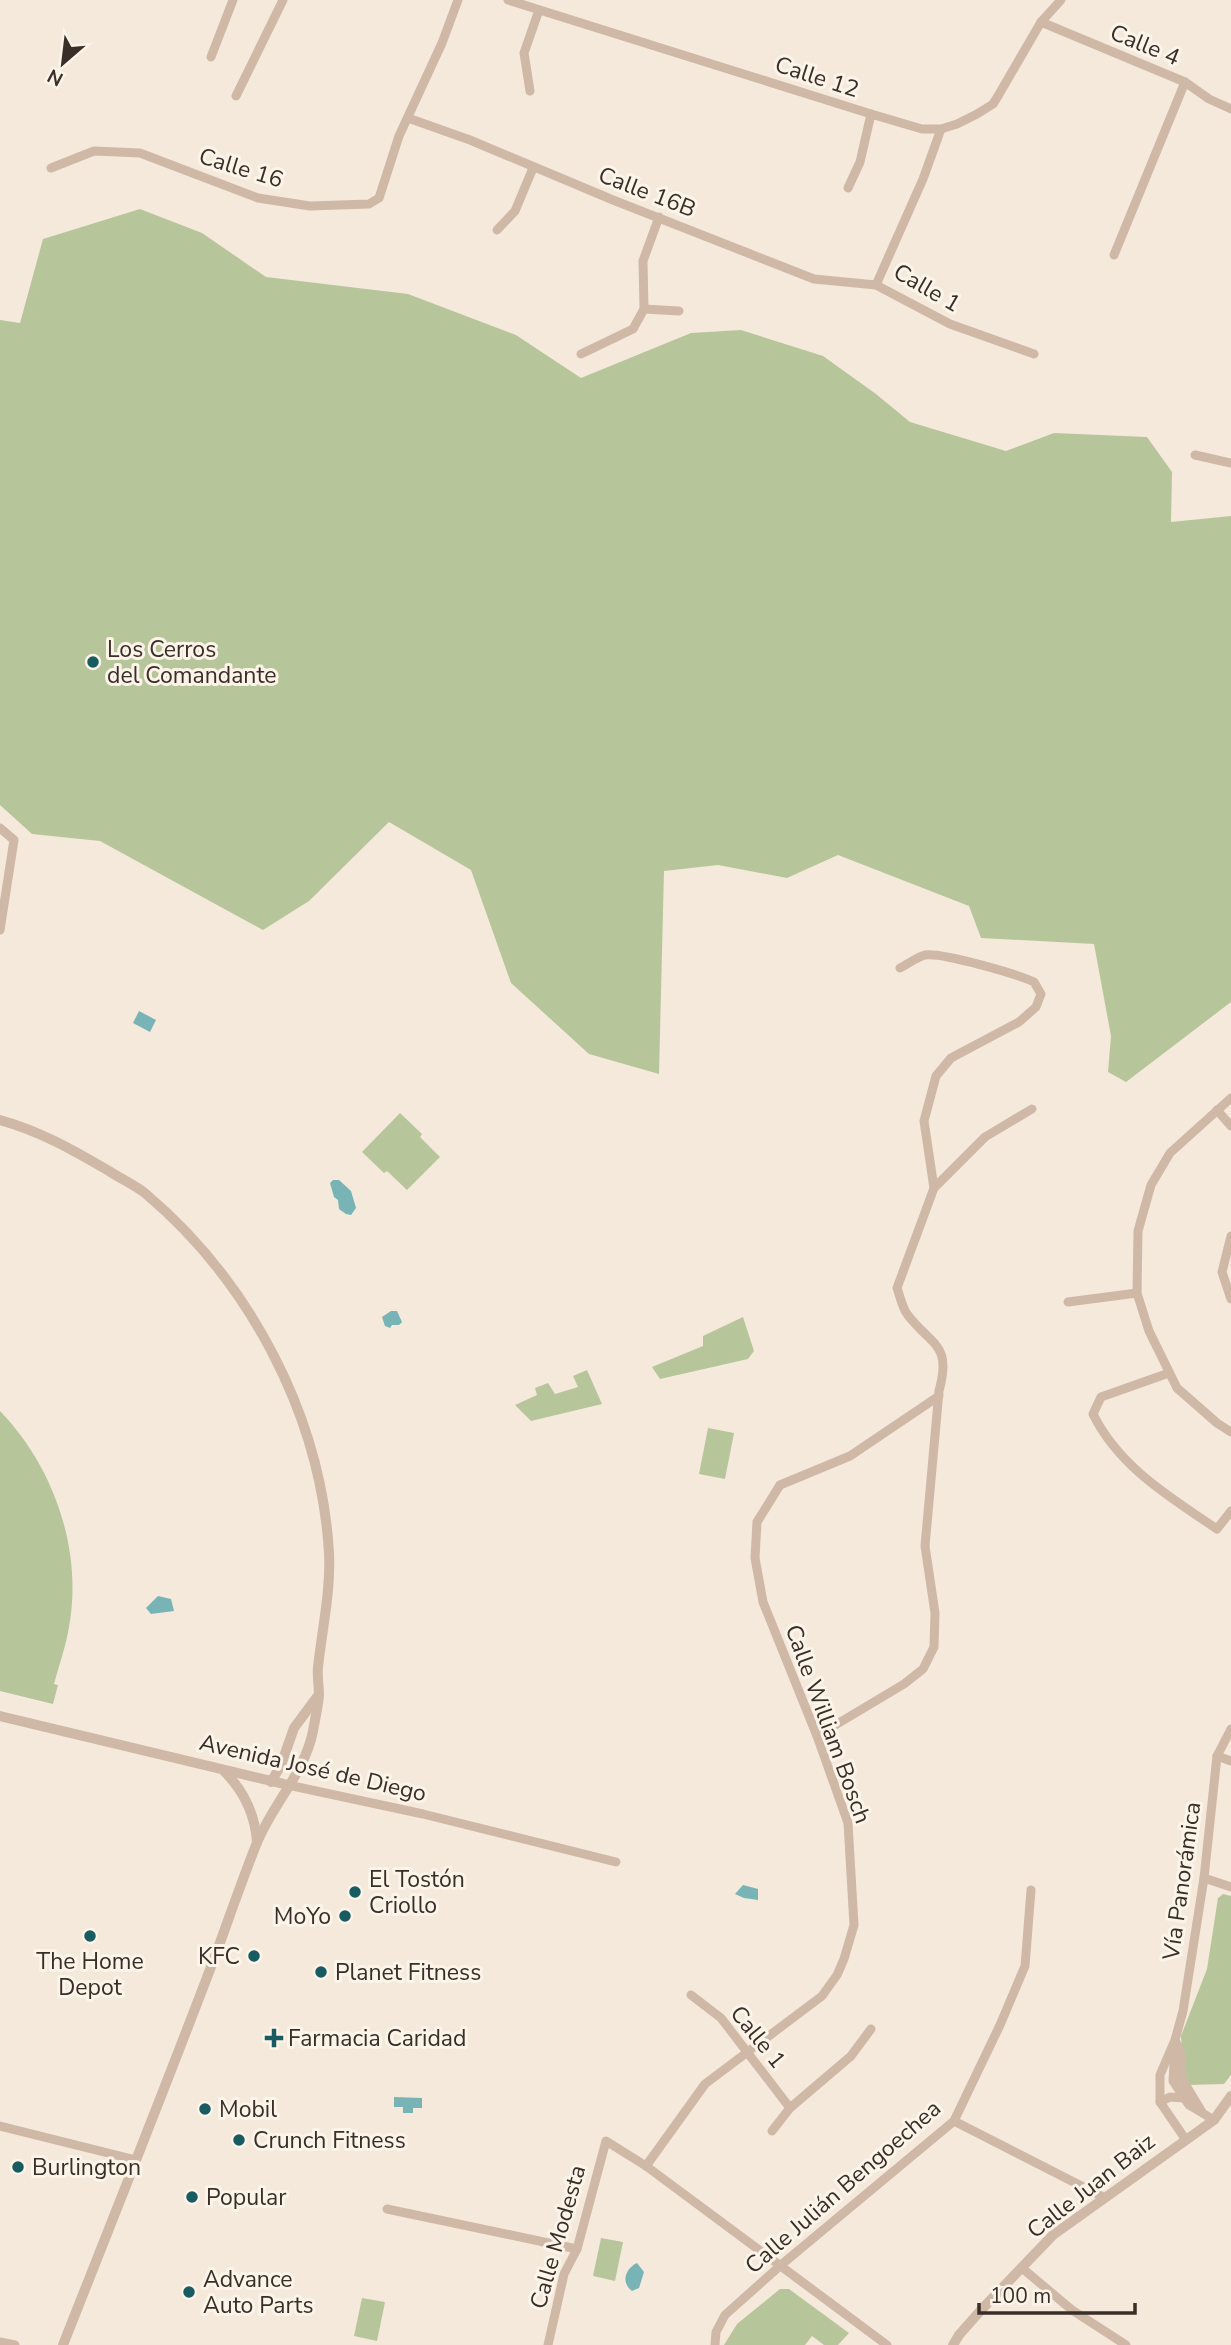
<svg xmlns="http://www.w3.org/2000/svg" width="1231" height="2345" viewBox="0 0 1231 2345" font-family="'Nunito Sans',sans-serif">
<rect width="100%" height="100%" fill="#f5e9dc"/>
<g fill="#b7c69a">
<path d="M140,209L202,233L266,277L408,294L516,335L581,378L691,333L741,330L823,356L876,394L910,422L1006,451L1054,433L1147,437L1172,472L1171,522L1231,516V1002L1126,1082L1108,1072L1111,1036L1094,944L981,938L969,906L838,855L787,878L718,865L664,871L659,1074L589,1054L511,983L471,870L389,822L309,901L263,930L100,841L32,834L0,805V320L20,323L43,239Z"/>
<path d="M400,1113L422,1134L420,1137L440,1157L407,1190L387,1171L384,1173L362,1152Z"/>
<path d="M743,1317L754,1351L748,1359L660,1379L652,1367L703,1346V1336Z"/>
<path d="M587,1370L602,1404L531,1421L515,1405L537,1395L535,1388L548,1383L555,1394L578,1387L573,1376Z"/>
<path d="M0,1411C54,1467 83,1550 69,1627C66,1646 59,1665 54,1684L58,1685L53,1704L0,1691Z"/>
<path d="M708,1428L734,1433L725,1479L699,1474Z"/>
<path d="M1223,1894L1231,1896V2075L1224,2084L1188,2085L1184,2077L1181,2036L1207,1969L1218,1898Z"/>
<path d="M601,2238L623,2242L615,2281L593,2276Z"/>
<path d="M780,2289H789L849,2333L838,2345H824L812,2336L805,2345H724L737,2324Z"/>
<path d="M362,2298L385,2302L377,2341L354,2336Z"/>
</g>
<g fill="#78b3b5">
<path d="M139,1011L156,1020L150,1032L133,1023Z"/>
<path d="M333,1180H339L351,1191L356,1208L351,1215L346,1214L339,1209L338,1200L334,1197L330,1183Z"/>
<path d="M391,1311H397L402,1322L399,1325H392L390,1328L385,1326L382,1317Z"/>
<path d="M158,1596L171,1599L174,1611L151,1614L146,1608Z"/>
<path d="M743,1885L758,1889V1900L744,1898L735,1894Z"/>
<path d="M394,2097L422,2098V2108H413V2113H403V2107H394Z"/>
<path d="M637,2263L644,2272L639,2288L632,2291C620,2282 626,2268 637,2263Z"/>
</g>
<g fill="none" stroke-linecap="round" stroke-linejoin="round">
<g stroke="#cfb9a6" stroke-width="9">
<path d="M508,0L871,114L922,129H941L957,124L977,114L993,104L998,96L1041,22L1061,0"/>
<path d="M1041,22L1185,82L1209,99L1231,109"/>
<path d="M211,57L233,0"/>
<path d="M530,91L524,53L539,10"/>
<path d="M236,96L283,0"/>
<path d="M408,118L470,140L613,200L814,279L876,285L950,324L1034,354"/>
<path d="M51,168L94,151L140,153L258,198L310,206L369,204L379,198L399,136L442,43L458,0"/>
<path d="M848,188L860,162L871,114"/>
<path d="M497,230L515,211L533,168"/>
<path d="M1114,255L1185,82"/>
<path d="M876,285L923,179L941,129"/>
<path d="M644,309L679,311"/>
<path d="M581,354L633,329L644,309L643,261L659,217"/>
<path d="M1195,455L1231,463"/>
<path d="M0,828L14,840L0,930"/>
<path d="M1231,1098L1170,1153L1151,1185L1138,1231L1137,1293L1149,1331L1177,1388L1217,1423L1231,1432"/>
<path d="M1217,1110L1231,1126"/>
<path d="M934,1188L985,1137L1032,1109"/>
<path d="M1231,1236L1222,1272L1231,1299"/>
<path d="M1068,1302L1137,1293"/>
<path d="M1169,1373L1101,1397L1093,1414C1119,1467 1170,1497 1217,1529L1231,1511"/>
<path d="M817,1736L904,1684L923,1669L934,1647L935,1613L925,1546L939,1391C952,1343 932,1347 907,1314C902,1307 900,1296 897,1288L934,1188L924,1121L936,1076L951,1058L1019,1022L1036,1007L1041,994L1034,982C1017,974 941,952 925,955C917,957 908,964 900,968"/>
<path d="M1217,1756L1231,1761"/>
<path d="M288,1785L423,1814L616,1862"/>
<path d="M1204,1878L1231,1887"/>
<path d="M691,1995L721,2018L790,2108"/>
<path d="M1176,2042L1181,2053V2077L1202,2112"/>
<path d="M1175,2046L1173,2081L1189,2105L1214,2120"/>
<path d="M1160,2102L1170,2097L1184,2098"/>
<path d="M954,2121L1105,2198"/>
<path d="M0,2126L136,2160"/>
<path d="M772,2131L790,2108L851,2056L871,2029"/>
<path d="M1186,2140L1160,2102V2075L1175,2040L1183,2011L1204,1878L1217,1756L1231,1729"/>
<path d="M646,2166L705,2084L822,1996L837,1975L844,1959L854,1925L848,1823L817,1736L763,1602L755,1558L757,1522L780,1485L850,1456L939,1396"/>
<path d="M387,2209L577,2249"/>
<path d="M1022,2268L1072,2310L1126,2345"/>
<path d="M0,2342L15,2345"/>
<path d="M548,2345L564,2274L577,2249L606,2141L646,2166L887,2345"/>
<path d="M715,2345L716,2332L725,2315L781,2265L954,2121L1000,2025L1025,1966L1031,1890"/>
</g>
<g stroke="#cfb9a6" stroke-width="10">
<path d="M0,1120C40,1131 73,1150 109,1171C121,1179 135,1185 146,1194C250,1282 321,1416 329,1553C331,1590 322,1630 318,1667C317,1677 319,1686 319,1695C318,1707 315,1719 313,1731C305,1773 271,1806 256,1845C241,1883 228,1921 214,1959C165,2088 114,2216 63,2345"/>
<path d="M0,1716L288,1785"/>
<path d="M224,1771C244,1791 255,1814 257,1842"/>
<path d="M271,1782L281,1765L294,1728L317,1697"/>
<path d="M953,2345L959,2335L982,2309L1053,2235L1214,2120L1231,2096"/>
</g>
</g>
<g fill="#185c61" stroke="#fcf3e9" stroke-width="2.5">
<circle cx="93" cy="662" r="7"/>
<circle cx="355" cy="1892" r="7"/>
<circle cx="345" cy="1916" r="7"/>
<circle cx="90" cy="1936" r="7"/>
<circle cx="254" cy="1956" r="7"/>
<circle cx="321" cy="1972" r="7"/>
<path d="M270.5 2027.5h7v7h7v7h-7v7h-7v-7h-7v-7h7z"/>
<circle cx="205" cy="2109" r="7"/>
<circle cx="239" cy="2140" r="7"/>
<circle cx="18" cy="2167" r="7"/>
<circle cx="192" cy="2197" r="7"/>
<circle cx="189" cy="2292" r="7"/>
</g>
<g text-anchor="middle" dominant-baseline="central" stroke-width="6" stroke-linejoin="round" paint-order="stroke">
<g font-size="23" fill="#3a2e28" stroke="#fcf3e9">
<text transform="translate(1145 45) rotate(22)">Calle 4</text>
<text transform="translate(817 77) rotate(18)">Calle 12</text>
<text transform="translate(241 168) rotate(17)">Calle 16</text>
<text transform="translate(647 192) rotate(21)">Calle 16B</text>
<text transform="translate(927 288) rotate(30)">Calle 1</text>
<text transform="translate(828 1724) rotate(70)">Calle William Bosch</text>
<text transform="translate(313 1768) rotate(13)">Avenida José de Diego</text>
<text transform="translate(1182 1881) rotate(-82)">Vía Panorámica</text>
<text transform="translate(758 2037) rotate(51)">Calle 1</text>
<text transform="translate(1091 2186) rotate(-38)">Calle Juan Baiz</text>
<text transform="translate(843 2187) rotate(-41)">Calle Julián Bengoechea</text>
<text transform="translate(558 2237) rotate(-74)">Calle Modesta</text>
</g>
<g font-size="23" fill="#3a2e28" stroke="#fcf3e9" text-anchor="start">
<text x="107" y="649">Los Cerros<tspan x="107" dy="26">del Comandante</tspan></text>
<text x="369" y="1879">El Tostón<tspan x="369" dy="26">Criollo</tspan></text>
<text x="331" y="1916" text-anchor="end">MoYo</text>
<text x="240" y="1956" text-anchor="end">KFC</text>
<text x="90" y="1961" text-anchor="middle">The Home<tspan x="90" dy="26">Depot</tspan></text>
<text x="335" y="1972">Planet Fitness</text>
<text x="288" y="2038">Farmacia Caridad</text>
<text x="219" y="2109">Mobil</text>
<text x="253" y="2140">Crunch Fitness</text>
<text x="32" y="2167">Burlington</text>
<text x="206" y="2197">Popular</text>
<text x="203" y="2279">Advance<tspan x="203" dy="26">Auto Parts</tspan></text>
</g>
</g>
<g transform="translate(63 63) rotate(208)" stroke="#fcf3e9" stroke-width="5" paint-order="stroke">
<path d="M0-5L12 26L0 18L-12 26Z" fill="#3a2e28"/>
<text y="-10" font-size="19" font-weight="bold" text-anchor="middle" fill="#3a2e28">N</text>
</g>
<path d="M979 2303v10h156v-10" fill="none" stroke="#3a2e28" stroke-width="3.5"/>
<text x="990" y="2303" font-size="21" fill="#3a2e28" stroke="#fcf3e9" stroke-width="5" paint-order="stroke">100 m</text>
</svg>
